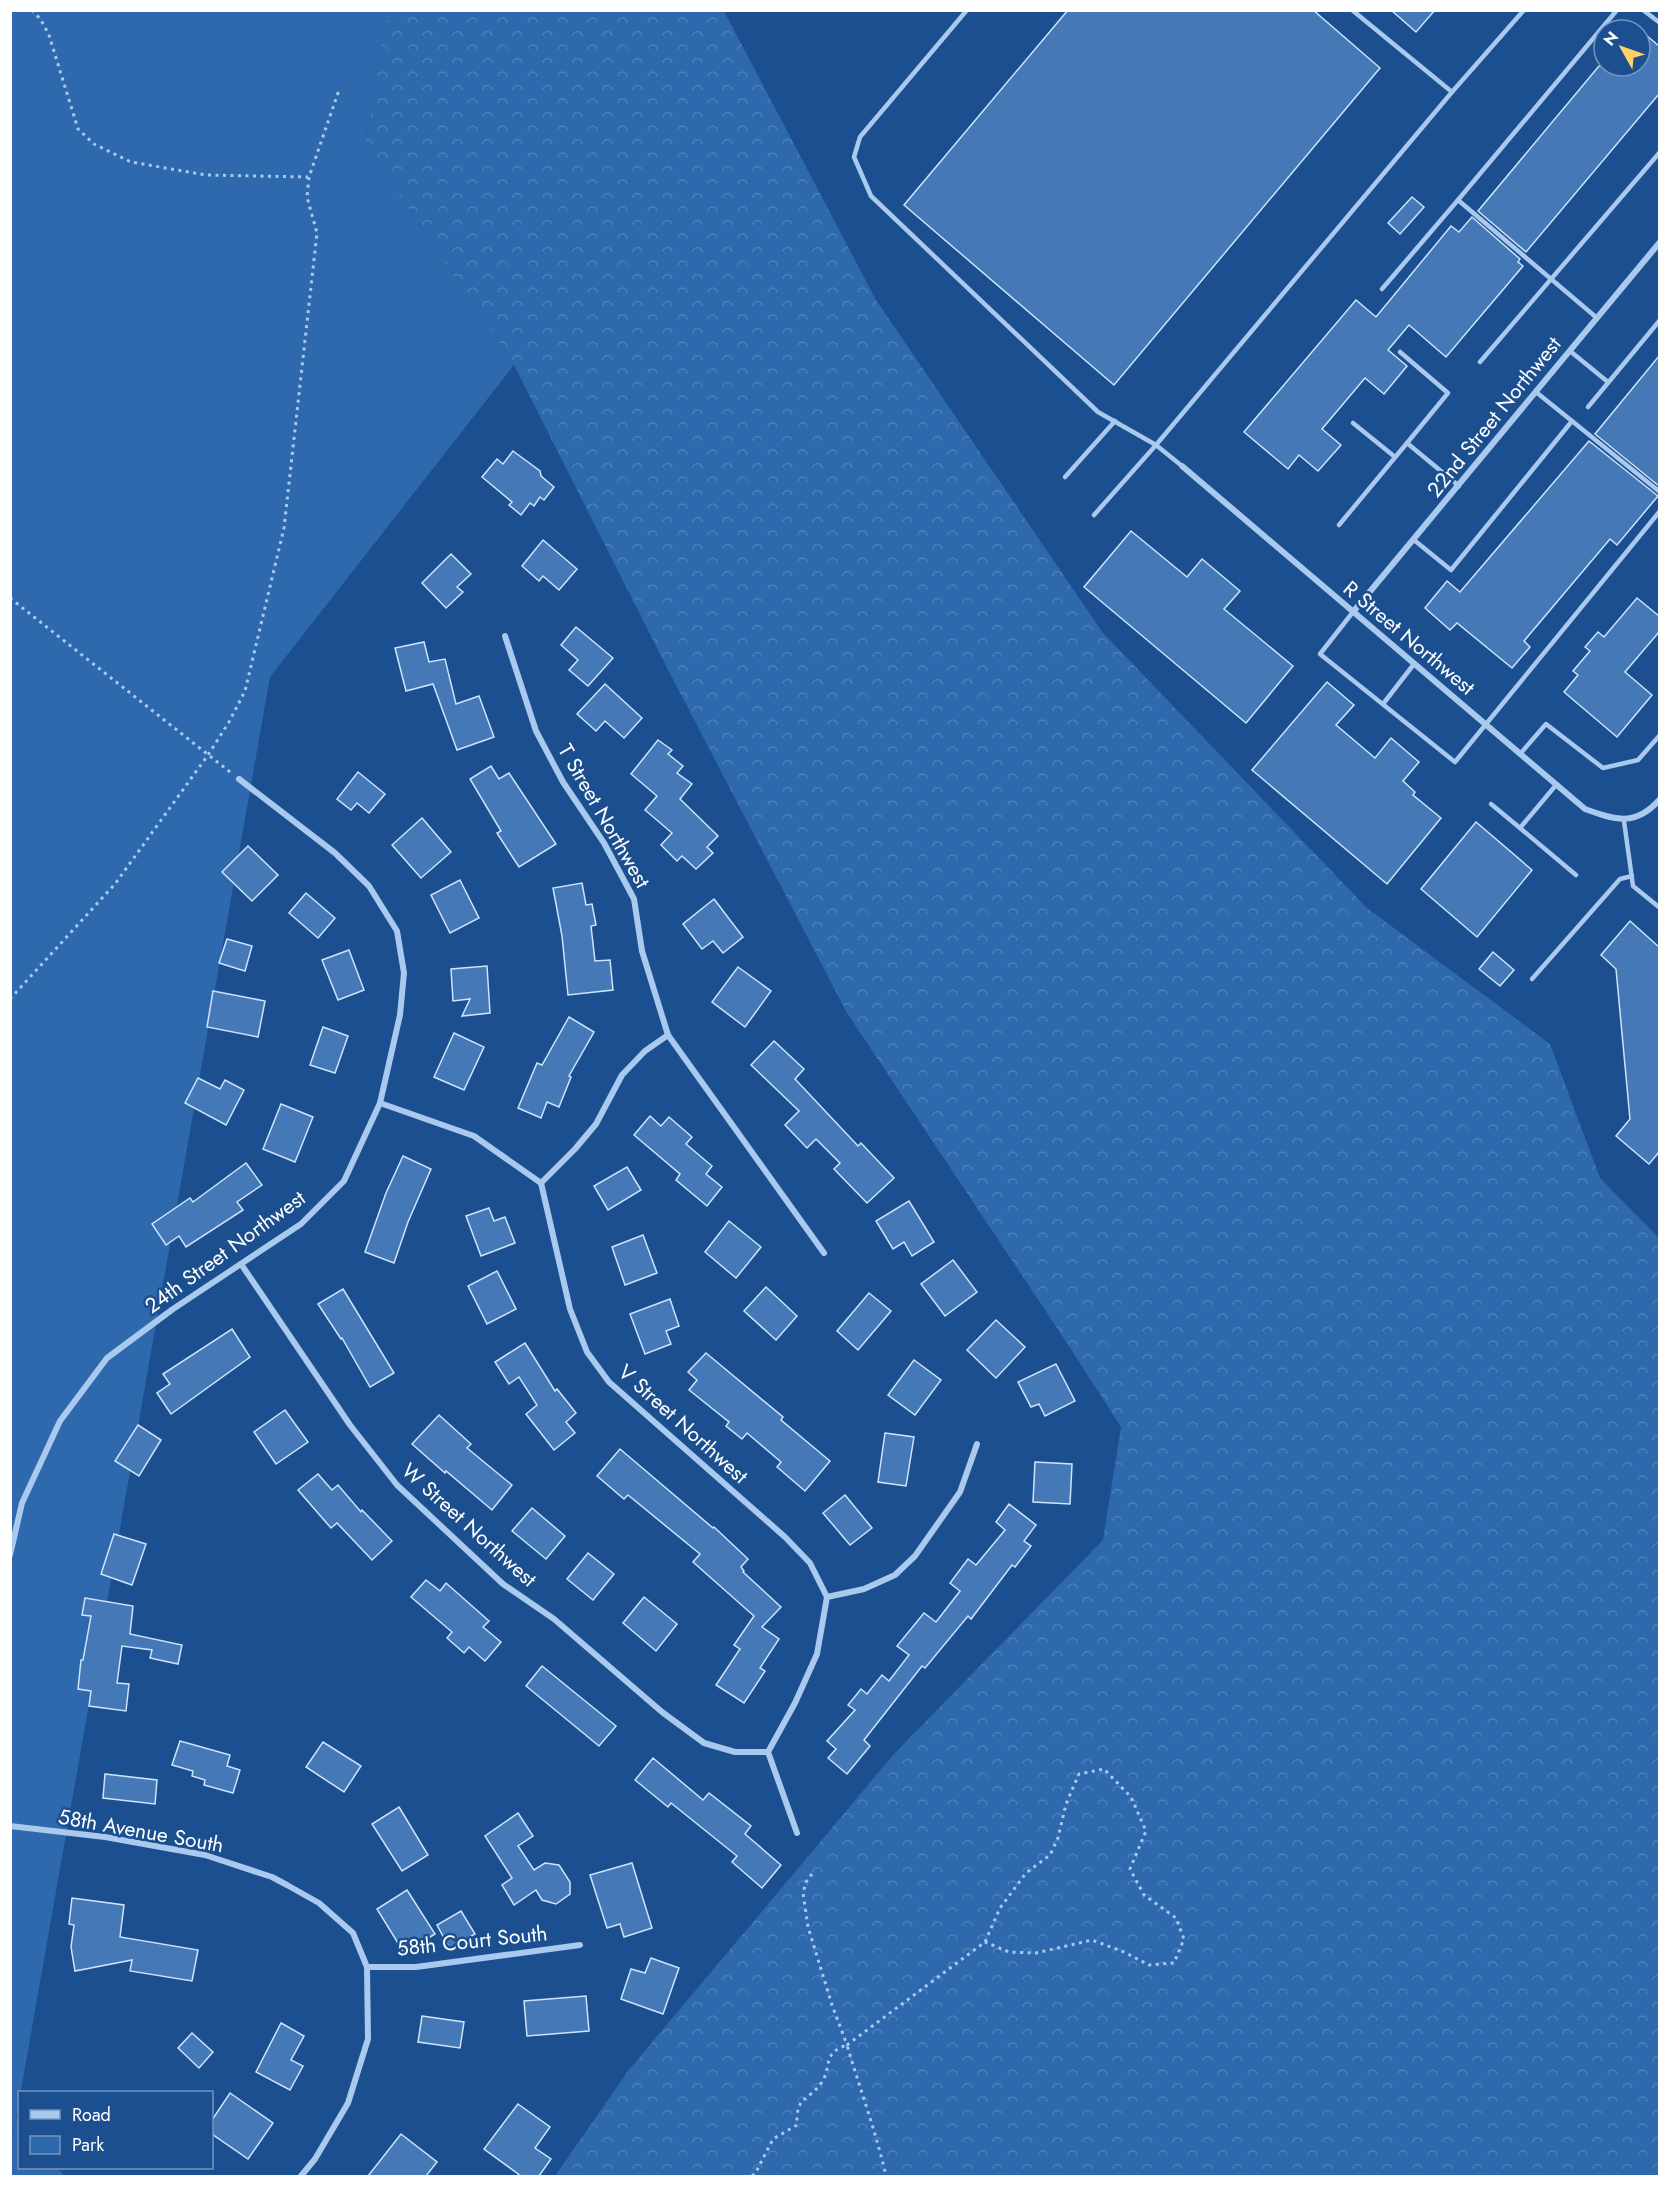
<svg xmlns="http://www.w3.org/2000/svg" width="1670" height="2187" viewBox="0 0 1670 2187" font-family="Jost,sans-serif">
<defs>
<pattern id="forest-crowns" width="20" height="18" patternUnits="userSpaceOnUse" patternTransform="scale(1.5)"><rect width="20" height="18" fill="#2e69ad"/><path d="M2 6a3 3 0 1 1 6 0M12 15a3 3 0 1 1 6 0" fill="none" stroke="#4d80b9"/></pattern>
</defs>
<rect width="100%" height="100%" fill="#1b4f8f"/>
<path fill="#2e69ad" d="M11,11H388L365,144L514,365L270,677L11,2147Z"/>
<g fill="url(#forest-crowns)">
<path d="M388,11H724L876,300L1103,633L1367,908L1550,1044L1600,1178L1659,1238V2176H555L628,2071L894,1754L1103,1540L1121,1427L1063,1337L847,1013L665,664L514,365L365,144Z"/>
<path d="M16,2118L19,2122L20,2168H57L65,2176H11V2147Z"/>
</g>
<g fill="#4478b7" stroke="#cfe3fa" stroke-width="1.5">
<path d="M1068,10H1313L1380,68L1114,385L904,205Z"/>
<path d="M1391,10H1435L1416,32Z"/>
<path d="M1640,30L1659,46V94L1526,252L1478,211L1599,66H1640Z"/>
<path d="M1412,197L1424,207L1400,234L1388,223Z"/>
<path d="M1472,217L1520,259L1518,262L1523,266L1446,357L1409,325L1388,350L1407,366L1384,394L1365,378L1322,429L1341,445L1318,471L1299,455L1288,469L1244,432L1356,300L1376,317L1451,226L1459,232Z"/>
<path d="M1659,356V486L1595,434Z"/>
<path d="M1589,441L1658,496L1617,545L1610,539L1524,641L1530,647L1512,668L1457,623L1450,630L1425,608L1447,581L1460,592Z"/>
<path d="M513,451L540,471L541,476L554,487L544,500L540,497L534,506L530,503L521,515L509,505L512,502L482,477L497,459L503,464Z"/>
<path d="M1131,531L1187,577L1202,559L1240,591L1224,609L1293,666L1246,723L1084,587Z"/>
<path d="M543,540L577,569L559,590L543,576L539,581L522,566Z"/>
<path d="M451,554L471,574L457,587L463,592L446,608L422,583Z"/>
<path d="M1637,598L1659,616V632L1625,672L1652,695L1617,737L1564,692L1578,675L1573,671L1590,651L1585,647L1598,632L1604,637Z"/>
<path d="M576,627L613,658L588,686L569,670L578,660L561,645Z"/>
<path d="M424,642L429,662L445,659L456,704L479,696L494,737L457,750L433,684L406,691L395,648Z"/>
<path d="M1327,682L1354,705L1336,725L1375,758L1391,738L1419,762L1403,781L1415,792L1413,795L1441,818L1387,884L1252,770Z"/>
<path d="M605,684L642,718L624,738L605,721L596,731L577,714Z"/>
<path d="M658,740L672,750L668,754L683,766L677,773L692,784L680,799L718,836L707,847L713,853L696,869L682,856L677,861L661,845L672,833L645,810L657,796L631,774Z"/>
<path d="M491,766L499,779L509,773L556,844L519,867L497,833L501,831L470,779Z"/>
<path d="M358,772L385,794L369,813L357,803L351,810L337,799Z"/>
<path d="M422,818L451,852L421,878L392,845Z"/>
<path d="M1476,822L1532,870L1477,937L1421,889Z"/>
<path d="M248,846L278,875L252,901L222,872Z"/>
<path d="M460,880L479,918L450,933L431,895Z"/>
<path d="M582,883L586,905L592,904L596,925L591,926L595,961L610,960L613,990L568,995L562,936L553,888Z"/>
<path d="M306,893L335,918L318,938L289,913Z"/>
<path d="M714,899L743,937L723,953L713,941L702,949L683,924Z"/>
<path d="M1630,921L1659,947V1152L1649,1164L1616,1136L1630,1119L1616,969L1601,955Z"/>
<path d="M227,939L252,946L245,971L219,963Z"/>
<path d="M349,950L364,990L338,1000L322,960Z"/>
<path d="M1493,952L1514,970L1500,986L1479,969Z"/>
<path d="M487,966L490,1013L462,1016L470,999L453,1001L451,969Z"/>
<path d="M738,967L771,991L745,1027L712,1002Z"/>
<path d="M213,991L265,1001L258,1037L207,1027Z"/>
<path d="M569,1017L594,1032L569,1076L571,1077L559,1107L547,1102L541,1118L518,1108L537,1063L542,1065Z"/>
<path d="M323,1027L348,1036L335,1073L310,1065Z"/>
<path d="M454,1033L484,1047L464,1090L434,1077Z"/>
<path d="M774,1041L804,1069L795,1079L858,1146L861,1143L894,1178L867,1203L834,1169L840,1163L816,1139L807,1148L785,1125L799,1111L751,1065Z"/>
<path d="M198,1078L220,1089L225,1080L244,1090L226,1125L185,1103Z"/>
<path d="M281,1104L313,1117L295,1162L263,1149Z"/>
<path d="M650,1116L661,1126L669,1117L692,1137L686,1144L712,1166L706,1174L722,1187L707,1206L676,1180L680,1174L634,1135Z"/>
<path d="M403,1156L431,1169L408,1222L394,1263L365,1252L386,1193Z"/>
<path d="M246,1163L262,1185L237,1202L243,1210L186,1247L179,1236L166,1245L152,1224L190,1198L193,1202Z"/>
<path d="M627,1167L641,1190L608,1210L594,1186Z"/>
<path d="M909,1201L934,1242L912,1256L904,1242L893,1249L876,1221Z"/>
<path d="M489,1208L494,1221L505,1217L515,1243L481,1256L466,1216Z"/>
<path d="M729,1221L761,1247L736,1278L705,1252Z"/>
<path d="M643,1235L657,1273L625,1285L612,1247Z"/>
<path d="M953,1260L977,1292L945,1316L921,1284Z"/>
<path d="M497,1271L516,1309L487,1324L468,1286Z"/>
<path d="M766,1287L797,1316L776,1340L744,1311Z"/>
<path d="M343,1289L394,1373L370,1387L342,1338L341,1339L318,1304Z"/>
<path d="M869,1293L891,1311L858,1350L837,1331Z"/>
<path d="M670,1299L679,1326L666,1331L671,1344L645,1354L630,1314Z"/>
<path d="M996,1320L1025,1347L996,1378L967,1350Z"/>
<path d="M232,1329L250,1357L171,1414L157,1393L170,1384L163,1374Z"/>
<path d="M525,1343L555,1391L557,1389L576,1413L566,1422L575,1433L554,1450L526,1414L537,1405L519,1377L509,1384L495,1362Z"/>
<path d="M706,1353L783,1417L781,1420L830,1461L805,1491L777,1467L781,1462L747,1433L742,1439L726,1426L729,1422L689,1390L697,1380L688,1372Z"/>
<path d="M914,1360L941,1380L915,1415L888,1395Z"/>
<path d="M1056,1364L1075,1401L1045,1416L1039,1404L1031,1407L1018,1382Z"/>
<path d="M285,1410L308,1442L276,1464L254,1432Z"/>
<path d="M439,1415L471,1444L467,1448L512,1485L492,1510L446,1471L445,1473L412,1444Z"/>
<path d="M138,1425L161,1440L139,1476L115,1461Z"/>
<path d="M885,1433L914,1437L906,1486L878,1482Z"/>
<path d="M620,1449L713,1528L714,1527L748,1559L741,1567L744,1571L743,1572L781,1607L762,1627L779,1639L760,1668L765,1671L744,1703L716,1685L740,1649L734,1645L754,1616L693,1562L700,1554L628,1495L624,1499L597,1476Z"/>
<path d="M1035,1462L1072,1464L1070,1504L1033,1502Z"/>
<path d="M318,1474L332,1490L338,1485L361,1512L362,1510L392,1541L372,1560L337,1523L331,1528L298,1490Z"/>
<path d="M845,1495L872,1528L850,1545L823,1513Z"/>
<path d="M1009,1504L1036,1525L1024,1541L1031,1546L1015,1567L1012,1565L971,1619L968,1616L925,1668L922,1666L864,1740L870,1746L847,1774L828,1758L836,1749L827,1741L855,1710L848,1705L861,1689L867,1694L882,1675L889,1681L909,1655L897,1646L924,1613L936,1622L960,1591L950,1583L968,1559L976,1565L1005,1530L996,1522Z"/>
<path d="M532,1508L565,1536L546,1559L512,1531Z"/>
<path d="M114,1534L146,1544L132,1585L101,1574Z"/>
<path d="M588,1553L614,1574L593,1600L567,1579Z"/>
<path d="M426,1580L440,1591L446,1583L489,1621L483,1627L501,1642L485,1661L469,1647L464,1653L447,1638L452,1632L411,1597Z"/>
<path d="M644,1597L677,1624L656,1651L623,1623Z"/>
<path d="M85,1598L133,1606L130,1634L182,1645L178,1664L150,1658L152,1650L122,1646L117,1683L129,1684L126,1711L89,1706L91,1691L78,1689L81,1660H83L91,1616L82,1615Z"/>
<path d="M542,1666L616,1726L599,1746L526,1686Z"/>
<path d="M180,1741L230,1755L227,1766L240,1770L233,1793L204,1785L205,1780L192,1776L193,1771L172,1765Z"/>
<path d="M323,1742L361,1766L344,1792L306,1767Z"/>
<path d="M653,1758L703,1800L709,1793L751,1826L745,1834L781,1865L762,1888L732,1862L737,1856L671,1803L668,1807L635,1780Z"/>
<path d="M105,1774L157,1780L155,1804L103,1798Z"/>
<path d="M399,1807L428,1855L402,1871L372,1824Z"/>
<path d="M518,1813L533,1836L518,1846L534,1870L545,1863L559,1865L570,1882V1894L556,1904L542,1900L536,1890L514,1905L502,1885L512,1878L485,1836Z"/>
<path d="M632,1863L652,1928L624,1937L620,1924L607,1928L590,1875Z"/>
<path d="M407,1890L435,1934L404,1953L377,1909Z"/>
<path d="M72,1898L124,1905L120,1937L198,1950L192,1981L130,1971L132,1960L75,1971L71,1947L74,1925L69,1924Z"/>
<path d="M461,1911L475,1934L450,1949L437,1925Z"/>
<path d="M651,1958L679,1968L663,2014L621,1999L631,1969L645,1973Z"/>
<path d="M586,1996L589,2031L527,2036L524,2001Z"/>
<path d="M422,2016L464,2022L460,2048L418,2042Z"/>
<path d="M281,2023L304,2036L291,2060L303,2066L290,2090L256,2072Z"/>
<path d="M192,2033L213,2052L199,2068L178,2048Z"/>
<path d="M230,2093L273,2123L248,2159L212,2134V2120Z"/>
<path d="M518,2104L550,2127L535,2148L551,2159L539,2176H521L484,2149Z"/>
<path d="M401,2134L437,2162L426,2176H368Z"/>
</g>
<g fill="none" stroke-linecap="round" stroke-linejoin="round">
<g stroke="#a9c9ee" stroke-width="3" stroke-dasharray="3 4.5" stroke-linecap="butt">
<path d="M32,10L41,20L49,35L78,129L94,144L131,162L206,175L308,177"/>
<path d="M10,598L230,772"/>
<path d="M10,999L115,884L208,755L229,722L245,691L284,528L317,233L307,197L309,177L339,90"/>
<path d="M812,1874L806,1882L803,1893L808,1927L832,2005L847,2045L985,1942L1000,1908L1026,1873L1050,1855L1058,1838L1066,1804L1079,1774L1104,1769L1131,1797L1146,1831L1130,1869L1144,1895L1176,1918L1184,1939L1174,1963L1149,1965L1124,1952L1092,1940L1036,1953L1009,1952L985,1942"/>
<path d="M752,2176L756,2172L773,2139L797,2125C796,2095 807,2103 822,2082C832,2066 822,2053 847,2045C860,2089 876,2132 886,2176"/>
</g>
<g stroke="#a9c9ee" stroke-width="4.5">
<path d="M967,10L860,137L854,157L871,196L1098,412L1156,445L1094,515"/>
<path d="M1352,10L1452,92L1524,10"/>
<path d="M1643,10L1660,23"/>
<path d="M1382,289L1458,200"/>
<path d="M1597,318L1458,200L1617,10"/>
<path d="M1570,351L1608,382"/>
<path d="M1400,352L1448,393L1407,443L1459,486"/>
<path d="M1480,362L1660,152"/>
<path d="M1536,392L1660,492"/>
<path d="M1588,407L1660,320"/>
<path d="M1353,423L1395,457"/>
<path d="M1182,466L1156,445L1452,92"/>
<path d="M1065,477L1115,421"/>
<path d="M1339,525L1407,443"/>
<path d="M1414,540L1451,570L1572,421"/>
<path d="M1353,612L1320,654L1455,762L1660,511"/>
<path d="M1383,704L1414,664"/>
<path d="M1520,754L1546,724L1603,768L1638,760L1660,735"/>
<path d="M1556,785L1520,828L1576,875"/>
<path d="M1491,804L1520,828"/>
<path d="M1624,821L1633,886L1660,908"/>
<path d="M1532,979L1620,879L1632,876"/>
</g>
<g stroke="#a9c9ee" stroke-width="6">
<path d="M1182,466L1585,809C1615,820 1636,827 1660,799"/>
<path d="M1353,612L1660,242"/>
<path d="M505,636L536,731L563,782L604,843L634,899L642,951L668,1035L824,1253"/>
<path d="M380,1103L474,1136L541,1183L570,1309L587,1352L609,1382L785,1537L810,1563L827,1597"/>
<path d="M541,1183L575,1149L596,1124L622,1075L645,1051L668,1035"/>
<path d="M241,1264L350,1425L397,1485L503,1584L554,1619L662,1712L704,1743L735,1752H768"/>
<path d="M10,1555L22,1503L60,1421L107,1358L173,1309L301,1224L344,1181L380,1103L400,1015L404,973L397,931L369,886L335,853L239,779"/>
<path d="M10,1826L105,1837L205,1855L272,1877L287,1885L319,1903L353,1933L367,1967L368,2039L348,2103L315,2159L301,2176"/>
<path d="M797,1833L768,1752L795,1703L817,1654L827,1597L864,1589L895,1575L915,1556L960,1492L977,1444"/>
<path d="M367,1967H416L580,1945"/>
</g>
</g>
<g text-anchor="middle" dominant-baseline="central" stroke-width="5" stroke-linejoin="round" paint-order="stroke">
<g font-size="21" fill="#fff" stroke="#1b4f8f">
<text transform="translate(1494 417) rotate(-51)">22nd Street Northwest</text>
<text transform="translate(1409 638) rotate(40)">R Street Northwest</text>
<text transform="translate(604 816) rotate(60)">T Street Northwest</text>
<text transform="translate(225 1252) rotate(-36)">24th Street Northwest</text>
<text transform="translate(683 1424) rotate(42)">V Street Northwest</text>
<text transform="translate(469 1525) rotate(42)">W Street Northwest</text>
<text transform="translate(141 1831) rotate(10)">58th Avenue South</text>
<text transform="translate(472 1941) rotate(-6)">58th Court South</text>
</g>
</g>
<rect width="1670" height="2187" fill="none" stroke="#ffffff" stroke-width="24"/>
<rect x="18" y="2091" width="195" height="78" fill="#1b4f8f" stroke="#7695bc" stroke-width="1.5"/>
<rect x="30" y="2110" width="30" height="9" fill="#a9c9ee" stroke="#7695bc" stroke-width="1.5"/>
<text x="72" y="2121" font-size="18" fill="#ffffff">Road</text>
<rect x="30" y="2136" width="30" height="18" fill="#2e69ad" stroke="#7695bc" stroke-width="1.5"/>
<text x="72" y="2151" font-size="18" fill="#ffffff">Park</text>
<g transform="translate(1622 48) rotate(310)"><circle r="28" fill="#1b4f8f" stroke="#7695bc" stroke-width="1.5"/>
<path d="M0-4.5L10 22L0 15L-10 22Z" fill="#ffd166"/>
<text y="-9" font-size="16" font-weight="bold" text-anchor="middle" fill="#ffffff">N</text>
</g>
</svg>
